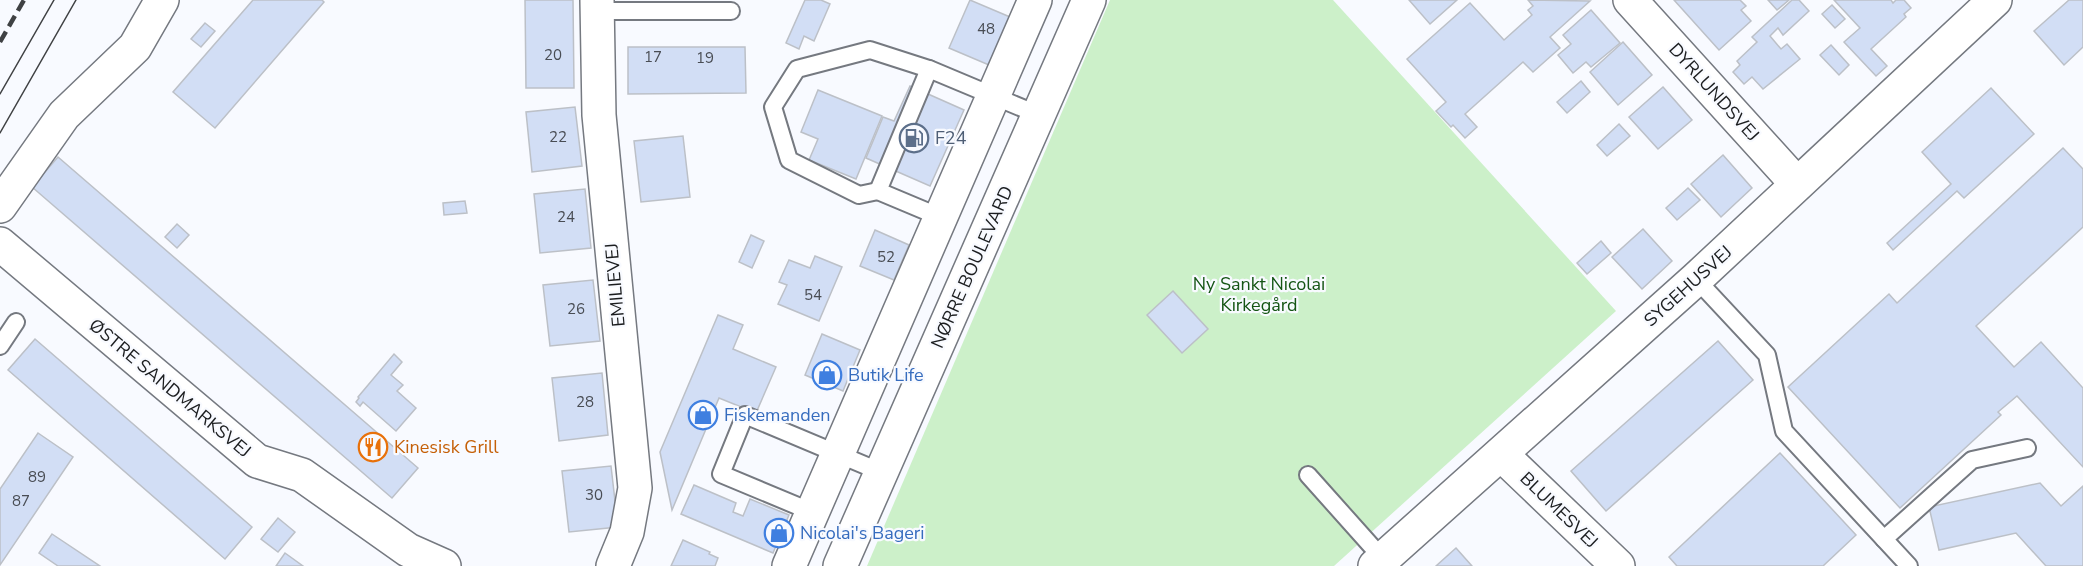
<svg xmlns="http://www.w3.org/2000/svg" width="2083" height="566" viewBox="0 0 2083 566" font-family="'Nunito Sans',sans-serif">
<rect width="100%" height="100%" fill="#f8faff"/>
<path fill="#ccf0c9" d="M1110,0H1333L1616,311L1334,566H867Z"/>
<g fill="#d2def5" stroke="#bcc0c7" stroke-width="1.5">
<path d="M253,0H322L324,2L215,128L173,92Z"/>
<path d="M525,0H573L574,88H526Z"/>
<path d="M805,0H821L830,4L814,41L804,36L799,49L786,43Z"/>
<path d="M970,0L1010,17L989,65L949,48Z"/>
<path d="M1409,0H1457L1430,24Z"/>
<path d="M1528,0L1590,1L1550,37L1560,48L1533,72L1523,62L1465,114L1477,127L1465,138L1453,125L1451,127L1436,111L1446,102L1407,59L1470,3L1504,40L1532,15L1528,10L1533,6Z"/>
<path d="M1674,0H1740L1746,6L1741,10L1751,21L1719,50Z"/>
<path d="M1768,0H1789L1777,10Z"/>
<path d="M1792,0H1799L1809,11L1783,35L1778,28L1770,36L1781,49L1787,44L1800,59L1763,89L1752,77L1744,84L1733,72L1740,65L1737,61L1757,42L1752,37Z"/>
<path d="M1834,0H1891L1893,3L1896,0H1904L1911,8L1904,14L1906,17L1871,49L1887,66L1876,76L1844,42L1860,28Z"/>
<path d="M2069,0H2083V47L2064,65L2034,31Z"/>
<path d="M1832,5L1845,19L1835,28L1822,14Z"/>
<path d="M1591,10L1620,43L1591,67L1586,62L1573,73L1558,55L1571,44L1563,35Z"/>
<path d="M205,23L215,31L201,47L191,39Z"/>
<path d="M1623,42L1652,75L1618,105L1590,72Z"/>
<path d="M1831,45L1849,65L1839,75L1820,55Z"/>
<path d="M628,47H745L746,93L628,94Z"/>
<path d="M1581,81L1590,92L1567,113L1557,102Z"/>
<path d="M910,86L964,110L930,186L866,158L883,117L894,121Z"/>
<path d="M1663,87L1692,120L1658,149L1629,117Z"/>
<path d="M1991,88L2034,134L1964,198L1957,191L1893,250L1887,243L1951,184L1922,152Z"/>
<path d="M818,90L882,116L856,179L809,160L818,139L801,132Z"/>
<path d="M575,107L582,166L532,172L526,112Z"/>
<path d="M1619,124L1630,136L1607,156L1597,145Z"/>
<path d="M683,136L690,197L641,202L634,141Z"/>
<path d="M2063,148L2083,169V227L1976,326L2014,367L2041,342L2083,388V467L2017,396L1998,412L2001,415L1900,508L1788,387L1889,294L1897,303Z"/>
<path d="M1723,155L1752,188L1721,217L1691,184Z"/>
<path d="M58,157L418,468L392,498L32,187Z"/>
<path d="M1688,188L1700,200L1677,220L1666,208Z"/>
<path d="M585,189L591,248L540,253L534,194Z"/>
<path d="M465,201L467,213L444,215L443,203Z"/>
<path d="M177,224L189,235L177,248L165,237Z"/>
<path d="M1643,229L1672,261L1642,289L1612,257Z"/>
<path d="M875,230L909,245L894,280L860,266Z"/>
<path d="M751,235L764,241L752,268L739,262Z"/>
<path d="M1601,241L1611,253L1587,274L1577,263Z"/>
<path d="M815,256L842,267L819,321L778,304L787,285L779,282L789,260L810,268Z"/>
<path d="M593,280L600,341L550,346L543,285Z"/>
<path d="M1173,291L1208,329L1182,353L1147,315Z"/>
<path d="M718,315L743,325L733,349L776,367L756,413L719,398L672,510L660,452Z"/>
<path d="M822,334L860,350L843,391L805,375Z"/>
<path d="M35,339L252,527L225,559L8,370Z"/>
<path d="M1718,341L1753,380L1606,511L1571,471Z"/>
<path d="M394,354L402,362L391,375L403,385L397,391L416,408L396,431L363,402L360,406L356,402L359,398L358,397Z"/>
<path d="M602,373L608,435L559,441L552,378Z"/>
<path d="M38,433L73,457L0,565V489Z"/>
<path d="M1780,453L1856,535L1823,566H1677L1669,557Z"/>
<path d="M611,466L618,527L569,532L562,471Z"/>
<path d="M2040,483L2061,506L2083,486V566H2046L2016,533L1939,550L1929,507Z"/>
<path d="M694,485L736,503L733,512L743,516L750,499L789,515L773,553L681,514Z"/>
<path d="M278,518L295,532L278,552L261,539Z"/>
<path d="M52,534L100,566H58L39,553Z"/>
<path d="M683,540L710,552L709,554L718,558L715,566H671Z"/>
<path d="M1456,548L1472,566H1436Z"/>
<path d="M285,553L303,566H276Z"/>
</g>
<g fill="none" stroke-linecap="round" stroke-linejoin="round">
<g stroke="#757980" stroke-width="20">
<g id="lane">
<path d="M597,11H731"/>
<path d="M878,191L859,195L789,160L773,107L797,69L870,50L929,69"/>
<path d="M940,217L878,191L929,69L1039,115"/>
<path d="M1696,279L1767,355L1784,431L1909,566"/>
<path d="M0,346L16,322"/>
<path d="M1308,475L1383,559"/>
<path d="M812,512L721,474L745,415L881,472"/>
<path d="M1884,539L1972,460L2027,448"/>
</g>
</g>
<g stroke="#757980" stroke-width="36">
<g id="street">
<path d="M597,0L599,115L635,488L627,532L613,566"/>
<path d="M1630,0L1797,184"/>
<path d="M0,206L64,115L135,47L162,0"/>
<path d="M0,244L257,461L302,475L408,550L444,566"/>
<path d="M1501,454L1618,566"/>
<path d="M1375,566L1696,279L1995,0"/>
</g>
</g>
<g stroke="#757980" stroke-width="36">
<g id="secondary">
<path d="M789,566L1035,0"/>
<path d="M840,566L1089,0"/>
</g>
</g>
<use href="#lane" stroke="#fff" stroke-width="16"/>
<use href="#street" stroke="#fff" stroke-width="33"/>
<use href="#secondary" stroke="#fff" stroke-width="33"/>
<g stroke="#3f4143" stroke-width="1.5">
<path d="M0,94L54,0"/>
<path d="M0,133L76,0"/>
</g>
<path stroke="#3f4143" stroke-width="4.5" stroke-dasharray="12 6" stroke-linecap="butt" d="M0,42L24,0"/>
</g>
<defs>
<g id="fuel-ring" transform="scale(1.5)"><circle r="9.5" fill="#f8faff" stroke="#5c6f8a" stroke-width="1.5"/><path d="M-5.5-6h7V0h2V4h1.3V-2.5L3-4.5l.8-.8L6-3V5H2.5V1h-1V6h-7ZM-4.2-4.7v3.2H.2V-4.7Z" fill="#5c6f8a"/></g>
<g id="shop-ring" transform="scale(1.5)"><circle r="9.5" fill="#f8faff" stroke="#3f7fe0" stroke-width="1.5"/><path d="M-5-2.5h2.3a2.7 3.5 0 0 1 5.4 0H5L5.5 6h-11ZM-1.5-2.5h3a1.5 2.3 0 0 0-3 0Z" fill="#3f7fe0"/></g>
<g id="restaurant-ring" transform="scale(1.5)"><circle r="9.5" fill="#f8faff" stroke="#e8710a" stroke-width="1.5"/><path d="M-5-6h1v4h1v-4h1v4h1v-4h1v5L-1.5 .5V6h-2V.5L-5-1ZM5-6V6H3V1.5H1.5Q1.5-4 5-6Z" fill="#e8710a"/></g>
</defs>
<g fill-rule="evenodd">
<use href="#fuel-ring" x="914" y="138"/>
<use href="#shop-ring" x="827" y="375"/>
<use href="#shop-ring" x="703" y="415"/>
<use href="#restaurant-ring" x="373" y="447"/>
<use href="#shop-ring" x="779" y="533"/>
</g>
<g text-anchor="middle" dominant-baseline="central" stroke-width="4.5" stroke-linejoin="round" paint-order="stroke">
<g font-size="15" fill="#494d54">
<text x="986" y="29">48</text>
<text x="553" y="55">20</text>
<text x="653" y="57">17</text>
<text x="705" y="58">19</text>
<text x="558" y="137">22</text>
<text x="566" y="217">24</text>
<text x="886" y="257">52</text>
<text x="813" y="295">54</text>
<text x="576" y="309">26</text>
<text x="585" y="402">28</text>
<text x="37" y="477">89</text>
<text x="594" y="495">30</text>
<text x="21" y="501">87</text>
</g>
<g font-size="18" fill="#1b1d1f" stroke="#f8faff">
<text transform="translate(1714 92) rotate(48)">DYRLUNDSVEJ</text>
<text transform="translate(972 267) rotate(-66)">NØRRE BOULEVARD</text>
<text transform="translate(615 285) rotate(-95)">EMILIEVEJ</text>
<text transform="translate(1688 286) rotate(-42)">SYGEHUSVEJ</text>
<text transform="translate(170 388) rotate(40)">ØSTRE SANDMARKSVEJ</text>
<text transform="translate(1559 510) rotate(44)">BLUMESVEJ</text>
</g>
<g font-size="18" fill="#4e5e75" stroke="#f8faff" text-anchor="start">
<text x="935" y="138">F24</text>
</g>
<g font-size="18" fill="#145514" stroke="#f8faff">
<text x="1259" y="284">Ny Sankt Nicolai<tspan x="1259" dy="21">Kirkegård</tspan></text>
</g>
<g font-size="18" fill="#366cbe" stroke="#f8faff" text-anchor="start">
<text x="848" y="375">Butik Life</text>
<text x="724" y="415">Fiskemanden</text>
<text x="800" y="533">Nicolai's Bageri</text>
</g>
<g font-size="18" fill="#c56008" stroke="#f8faff" text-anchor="start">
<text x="394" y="447">Kinesisk Grill</text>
</g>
</g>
</svg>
